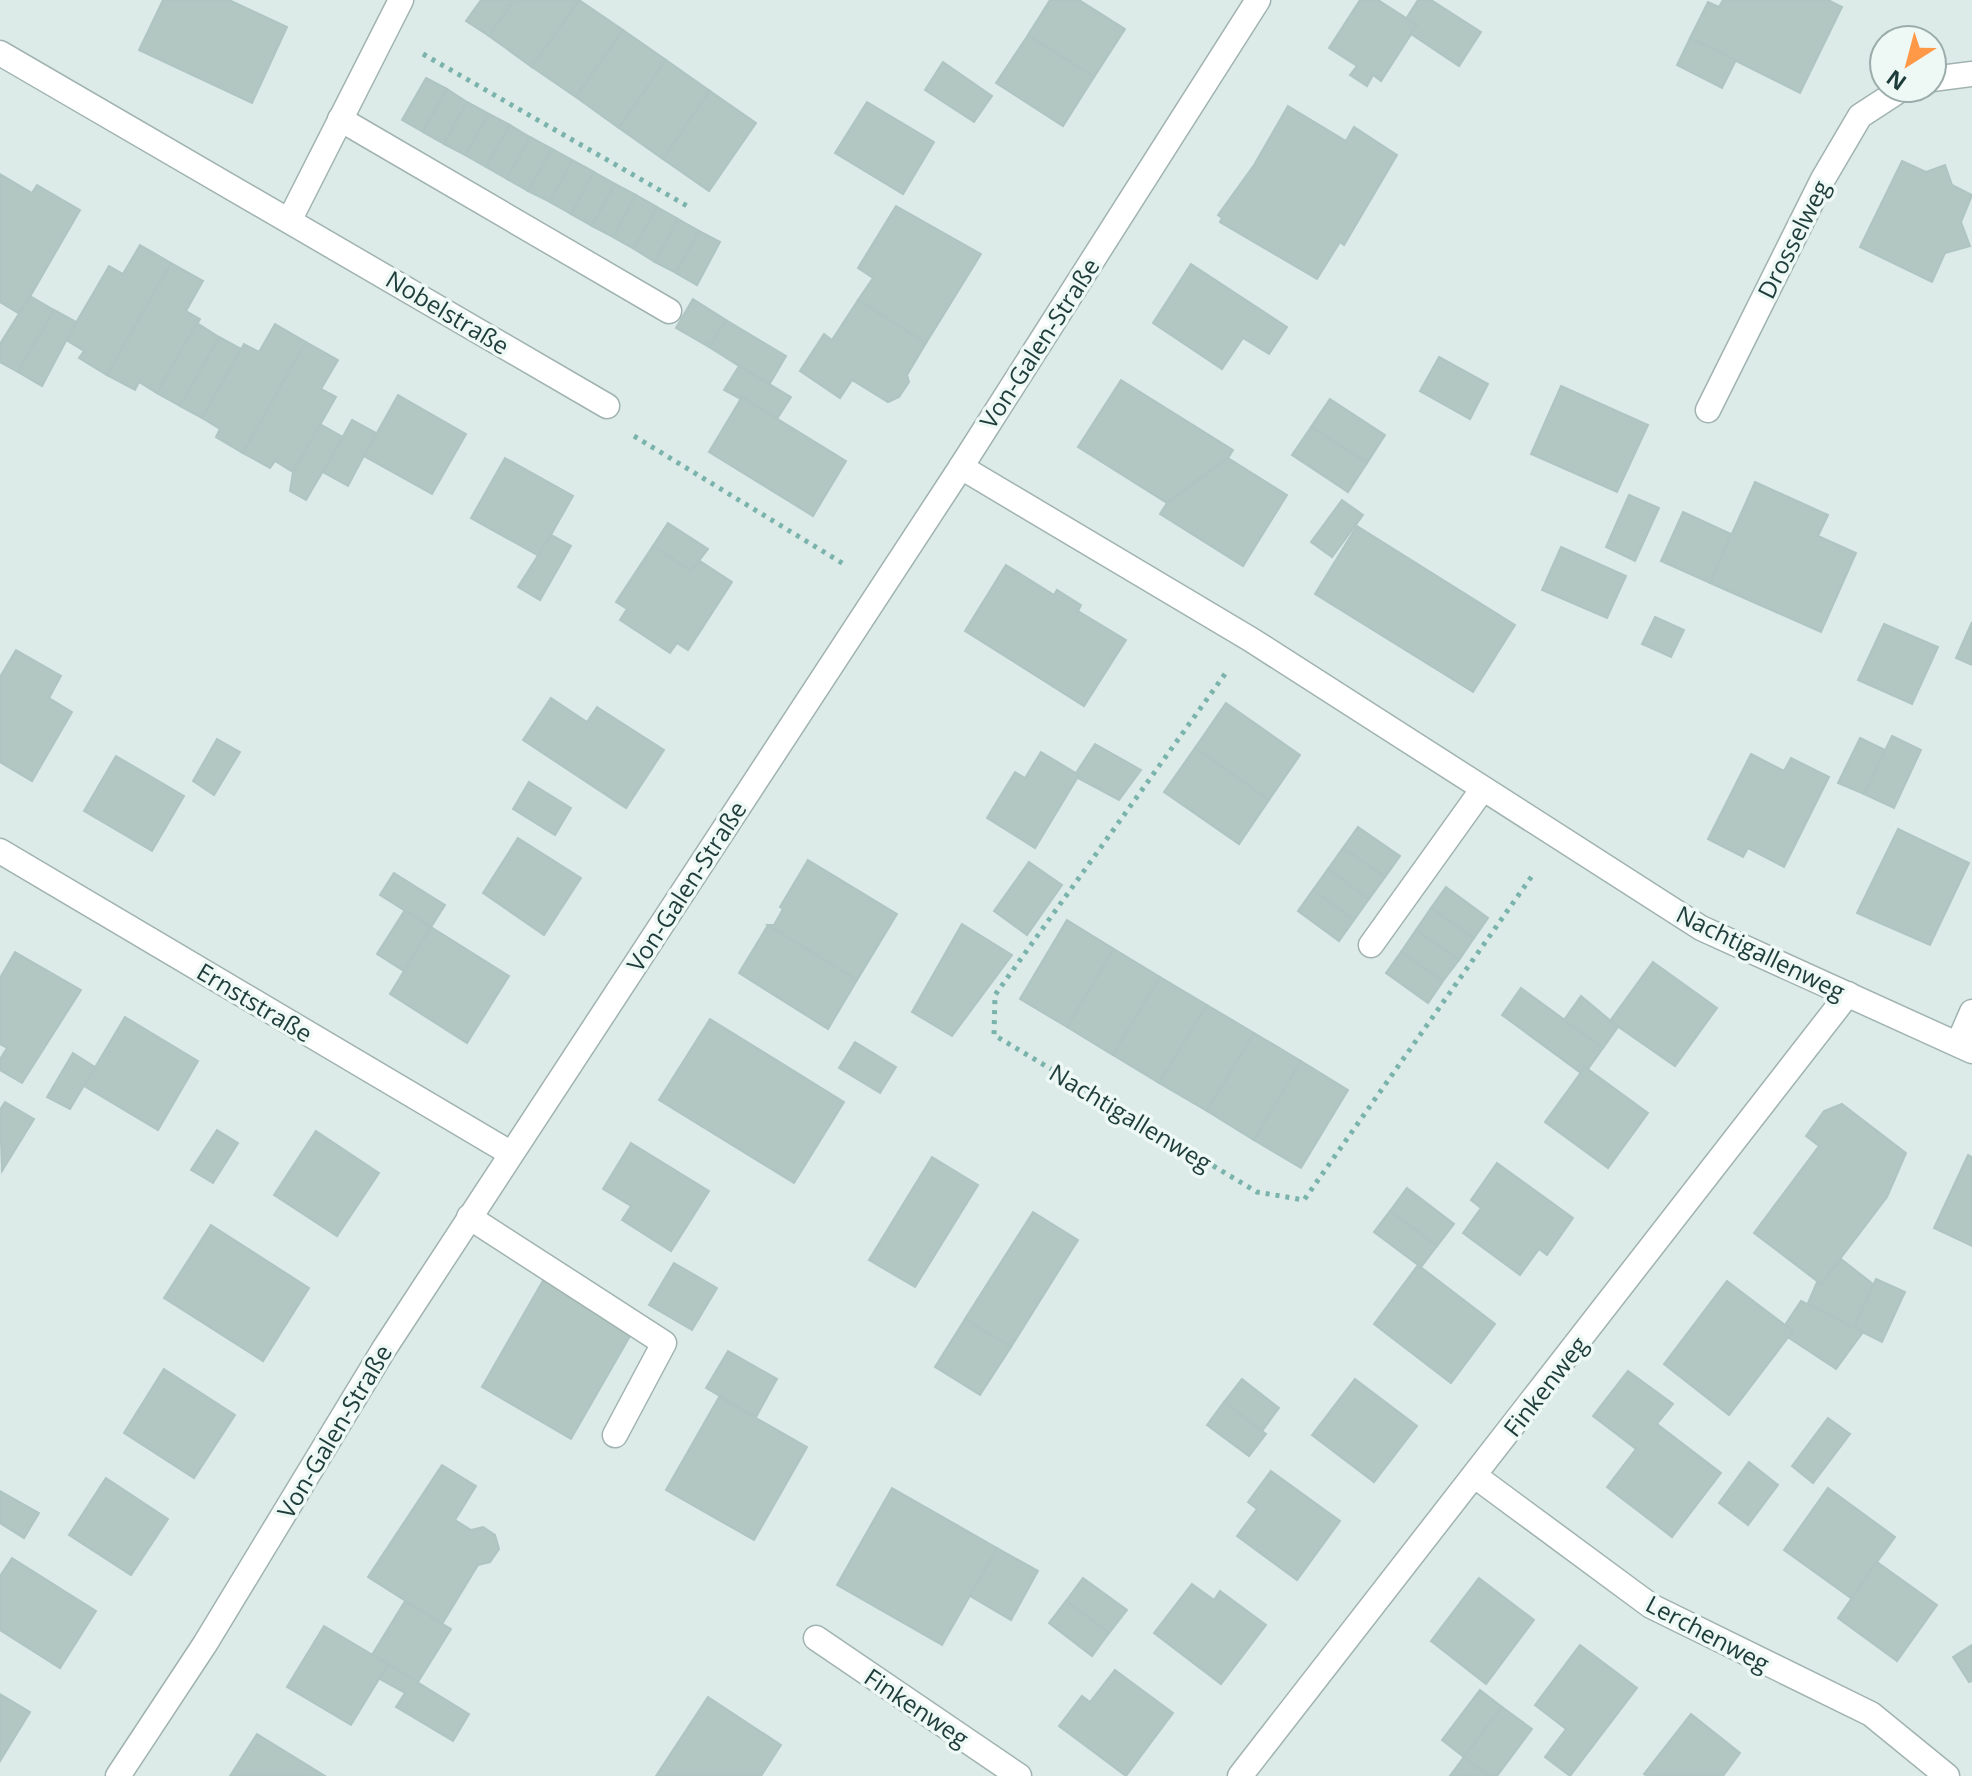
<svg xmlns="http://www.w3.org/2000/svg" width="1972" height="1776" viewBox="0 0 1972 1776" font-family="'Open Sans',sans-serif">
<rect width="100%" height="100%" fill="#ddebe8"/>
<g fill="#b2c6c2" stroke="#afc5c1" stroke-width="2">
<path d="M163,0H229L287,27L252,103L139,50Z"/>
<path d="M481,0H514L489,36L466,21Z"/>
<path d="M514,0H579L532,67L489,36Z"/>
<path d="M579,0L623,30L576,97L532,67Z"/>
<path d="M1050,0H1079L1125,29L1094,77L1028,35Z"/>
<path d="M1360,0H1378L1417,25L1381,81L1373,75L1367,86L1350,75L1357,66L1329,48Z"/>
<path d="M1418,0H1431L1481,32L1459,66L1411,34L1417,25L1406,19Z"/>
<path d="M1723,0H1828L1842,7L1800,93L1690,38L1708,2L1719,7Z"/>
<path d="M623,30L666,60L619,128L576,97Z"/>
<path d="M1028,35L1094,77L1063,126L996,83Z"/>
<path d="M1690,38L1736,60L1722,88L1677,65Z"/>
<path d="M666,60L710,91L663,159L619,128Z"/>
<path d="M943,62L992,96L974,122L925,90Z"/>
<path d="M426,78L447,89L423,132L402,120Z"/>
<path d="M447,89L467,102L444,144L423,132Z"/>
<path d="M710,91L756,123L709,191L663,159Z"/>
<path d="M467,102L489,114L465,155L444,144Z"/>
<path d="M867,102L934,142L903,194L835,153Z"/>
<path d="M1288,106L1346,141L1354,127L1397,155L1344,245L1340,242L1317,279L1220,222L1222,218L1218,215L1254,165Z"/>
<path d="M489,114L510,125L486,167L465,155Z"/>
<path d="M510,125L530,137L507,179L486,167Z"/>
<path d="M530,137L552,149L528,191L507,179Z"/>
<path d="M552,149L572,160L550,202L528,191Z"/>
<path d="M572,160L594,172L571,214L550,202Z"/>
<path d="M1902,161L1926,172L1945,165L1952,185L1972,195L1961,222L1970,246L1945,253L1932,282L1860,247Z"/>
<path d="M594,172L615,184L592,226L571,214Z"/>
<path d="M0,174L32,193L37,185L80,210L20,314L0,302Z"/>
<path d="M615,184L636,195L613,237L592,226Z"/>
<path d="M636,195L657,207L634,249L613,237Z"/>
<path d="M896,206L981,254L926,343L858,300L873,278L858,268Z"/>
<path d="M657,207L678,219L655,262L634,249Z"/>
<path d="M678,219L699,231L676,273L655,262Z"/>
<path d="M699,231L720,242L697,285L676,273Z"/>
<path d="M140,245L171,263L107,375L79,358L84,351L66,340L109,266L123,274Z"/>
<path d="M171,263L203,281L186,311L200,319L157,393L139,382L135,390L107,375Z"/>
<path d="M1191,264L1287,327L1269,354L1243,338L1222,369L1153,323Z"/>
<path d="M30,296L54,310L18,372L0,362V344Z"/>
<path d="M693,299L726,320L709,347L676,328Z"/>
<path d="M858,300L926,343L907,375L909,382L899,397L888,402L852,380L840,398L800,371L824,334L832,340Z"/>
<path d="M54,310L76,322L42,386L18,372Z"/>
<path d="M726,320L786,356L769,385L709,347Z"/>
<path d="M197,323L219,337L180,406L157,393Z"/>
<path d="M275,324L306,342L243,453L216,437L220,429L202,418L244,344L259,352Z"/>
<path d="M219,337L241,349L202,418L180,406Z"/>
<path d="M306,342L338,360L321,389L336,397L293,472L275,461L270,468L243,453Z"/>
<path d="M1439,357L1488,384L1470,419L1420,391Z"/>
<path d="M739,366L791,397L777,419L724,390Z"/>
<path d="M1121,380L1233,450L1228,458L1167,503L1078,447Z"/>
<path d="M1561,386L1648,425L1617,492L1531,454Z"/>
<path d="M398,395L466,434L432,494L364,456Z"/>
<path d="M742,397L846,461L813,516L709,452Z"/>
<path d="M1330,399L1385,435L1367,463L1311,427Z"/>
<path d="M352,420L376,433L348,486L323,472Z"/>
<path d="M320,424L343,437L306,500L290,491L293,472Z"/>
<path d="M1311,427L1367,463L1348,492L1292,455Z"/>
<path d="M505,458L573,496L539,556L471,518Z"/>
<path d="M1228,458L1287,495L1243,566L1160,514L1167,503Z"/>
<path d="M1755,482L1828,515L1818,536L1856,553L1821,632L1710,583Z"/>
<path d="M1629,495L1659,508L1635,561L1606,547Z"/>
<path d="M1342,500L1363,515L1332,557L1311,542Z"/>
<path d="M1683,512L1731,534L1710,583L1661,561Z"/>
<path d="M668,523L708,549L691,571L653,546Z"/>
<path d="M1357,526L1515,625L1473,692L1315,594Z"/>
<path d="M551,535L571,546L540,600L518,587Z"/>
<path d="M653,546L691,571L700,561L732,582L688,650L677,643L670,653L620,620L627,609L616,602Z"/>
<path d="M1561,547L1626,576L1607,618L1542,590Z"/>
<path d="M1006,565L1054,595L1057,590L1081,605L1078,611L1126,640L1084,706L965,631Z"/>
<path d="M1655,617L1684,630L1671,657L1642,644Z"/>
<path d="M1972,622V665L1956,658Z"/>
<path d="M1884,624L1938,647L1912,704L1858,680Z"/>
<path d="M16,650L61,676L49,698L72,712L32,781L0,762V677Z"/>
<path d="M551,698L587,722L597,707L664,750L626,808L523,740Z"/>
<path d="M1226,703L1300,755L1269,800L1195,748Z"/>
<path d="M1892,736L1921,750L1894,808L1864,794Z"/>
<path d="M1860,738L1885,750L1864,794L1838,783Z"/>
<path d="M217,739L240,752L214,795L193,781Z"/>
<path d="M1095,744L1141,770L1119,800L1078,778L1076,773Z"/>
<path d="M1195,748L1269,800L1239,844L1164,792Z"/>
<path d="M1041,752L1079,775L1035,848L987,818L1015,772L1025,778Z"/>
<path d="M1751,754L1784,771L1791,758L1829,777L1784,867L1748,848L1743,857L1708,839Z"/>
<path d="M116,756L184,796L152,851L84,811Z"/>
<path d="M529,782L571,808L555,835L513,809Z"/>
<path d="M1358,827L1400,856L1385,877L1343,848Z"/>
<path d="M1898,829L1969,863L1930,945L1857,913Z"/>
<path d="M518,838L581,878L544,935L483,893Z"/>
<path d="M1343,848L1385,877L1369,899L1328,869Z"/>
<path d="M808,860L897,914L857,980L768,925H774L783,909L780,907Z"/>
<path d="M1029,862L1062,885L1027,935L994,911Z"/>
<path d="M1328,869L1369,899L1354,920L1313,890Z"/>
<path d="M394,873L445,905L431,927L380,895Z"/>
<path d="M1446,887L1488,918L1474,938L1431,908Z"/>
<path d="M1313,890L1354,920L1339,941L1298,911Z"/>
<path d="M1431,908L1474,938L1459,960L1416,930Z"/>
<path d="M405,910L431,927L404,971L377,954Z"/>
<path d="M1067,920L1114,949L1067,1027L1020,999Z"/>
<path d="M962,924L1012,955L952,1036L912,1012Z"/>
<path d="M768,925L857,980L828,1029L739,973Z"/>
<path d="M431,927L509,976L467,1043L390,994Z"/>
<path d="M1416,930L1459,960L1443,981L1401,952Z"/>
<path d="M1114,949L1160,977L1113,1055L1067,1027Z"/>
<path d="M15,952L81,990L22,1083L0,1070V1059L7,1048L0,1044V978Z"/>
<path d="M1401,952L1443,981L1428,1003L1386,973Z"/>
<path d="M1653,962L1717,1008L1675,1066L1610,1021Z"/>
<path d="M1160,977L1207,1005L1159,1083L1113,1055Z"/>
<path d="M1521,988L1603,1048L1588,1069L1585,1067L1581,1073L1502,1015Z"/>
<path d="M1581,996L1618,1027L1603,1048L1564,1020Z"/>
<path d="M1207,1005L1254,1033L1207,1111L1159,1083Z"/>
<path d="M125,1017L198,1061L158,1130L84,1086Z"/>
<path d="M710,1019L844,1102L794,1183L659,1100Z"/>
<path d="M1254,1033L1301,1061L1254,1140L1207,1111Z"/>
<path d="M855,1042L896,1067L880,1093L839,1068Z"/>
<path d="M73,1053L95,1067L70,1109L47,1097Z"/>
<path d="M1301,1061L1348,1090L1301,1168L1254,1140Z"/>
<path d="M1585,1067L1648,1113L1608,1168L1545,1122Z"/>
<path d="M5,1102L34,1119L2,1171L0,1110Z"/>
<path d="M1842,1104L1906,1153L1887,1197L1821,1284L1754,1233L1819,1146L1806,1136L1824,1111Z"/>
<path d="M217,1130L238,1143L213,1183L191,1170Z"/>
<path d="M316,1131L379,1173L337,1236L274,1195Z"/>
<path d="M631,1143L709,1191L671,1251L622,1220L631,1206L603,1189Z"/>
<path d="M1968,1155L1972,1157V1246L1934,1228Z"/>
<path d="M932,1157L978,1185L915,1287L869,1260Z"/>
<path d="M1497,1163L1573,1218L1547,1255L1539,1249L1520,1275L1463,1233L1481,1208L1471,1200Z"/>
<path d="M1407,1188L1454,1224L1437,1246L1390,1211Z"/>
<path d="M1390,1211L1437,1246L1421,1267L1374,1232Z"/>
<path d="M1033,1212L1078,1240L1011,1347L965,1319Z"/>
<path d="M211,1225L309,1288L263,1361L164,1298Z"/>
<path d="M1841,1259L1873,1284L1854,1328L1808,1303L1817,1282L1821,1284Z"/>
<path d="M674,1263L717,1288L692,1330L649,1305Z"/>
<path d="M1418,1265L1495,1324L1451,1383L1374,1324Z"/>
<path d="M545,1277L634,1329L571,1439L482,1387Z"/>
<path d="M1876,1279L1905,1292L1882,1342L1854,1328Z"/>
<path d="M1727,1281L1793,1331L1729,1415L1664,1364Z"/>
<path d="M1801,1301L1863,1332L1836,1369L1789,1338L1793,1331L1785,1325Z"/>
<path d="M965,1319L1011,1347L980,1395L935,1367Z"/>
<path d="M728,1351L777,1379L756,1417L706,1388Z"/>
<path d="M164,1369L235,1415L194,1478L124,1433Z"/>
<path d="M1628,1371L1673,1404L1657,1424L1721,1473L1672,1537L1607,1487L1636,1449L1593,1416Z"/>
<path d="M1242,1379L1279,1408L1262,1431L1224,1402Z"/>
<path d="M1355,1379L1417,1426L1374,1482L1312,1435Z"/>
<path d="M719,1397L807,1447L754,1540L666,1490Z"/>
<path d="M1224,1402L1266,1434L1249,1456L1207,1425Z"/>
<path d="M1828,1418L1850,1434L1813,1483L1792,1466Z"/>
<path d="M1749,1462L1778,1485L1748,1525L1719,1503Z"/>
<path d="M442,1465L476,1486L455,1520L471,1530L483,1527L495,1535L499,1549L490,1562L478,1565L442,1624L368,1577Z"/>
<path d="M1271,1471L1340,1521L1297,1580L1237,1536L1257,1509L1248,1502Z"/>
<path d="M106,1478L168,1519L131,1575L69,1535Z"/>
<path d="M892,1488L997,1548L942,1645L837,1585Z"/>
<path d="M1828,1488L1895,1537L1851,1598L1784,1550Z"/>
<path d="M0,1491L39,1513L24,1538L0,1523Z"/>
<path d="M997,1548L1038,1571L1011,1620L970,1596Z"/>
<path d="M12,1558L96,1611L60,1668L0,1630V1576Z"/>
<path d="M1877,1562L1937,1605L1897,1661L1838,1618Z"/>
<path d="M1083,1578L1127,1610L1109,1633L1066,1601Z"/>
<path d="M1479,1578L1534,1620L1486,1684L1431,1641Z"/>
<path d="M1192,1584L1214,1600L1220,1591L1266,1625L1221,1684L1154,1633Z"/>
<path d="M405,1601L451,1629L418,1682L372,1655Z"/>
<path d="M1066,1601L1109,1633L1092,1656L1049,1623Z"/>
<path d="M324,1626L388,1664L351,1725L287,1687Z"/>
<path d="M1580,1645L1637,1688L1570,1776L1545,1757L1566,1729L1535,1705Z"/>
<path d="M1972,1645V1681L1969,1682L1953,1657Z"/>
<path d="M388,1664L469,1714L453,1741L396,1707L405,1693L380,1679Z"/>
<path d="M1115,1670L1173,1713L1126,1776L1059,1726L1082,1696L1090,1702Z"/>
<path d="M1480,1690L1502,1707L1464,1757L1442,1740Z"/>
<path d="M0,1694L30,1712L0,1761Z"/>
<path d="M708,1697L781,1745L761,1776H656Z"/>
<path d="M1502,1707L1532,1729L1497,1776H1489L1464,1757Z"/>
<path d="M1691,1714L1740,1753L1723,1776H1647L1644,1774Z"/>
<path d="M257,1734L325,1776H230Z"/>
<path d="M1464,1757L1489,1776H1450Z"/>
</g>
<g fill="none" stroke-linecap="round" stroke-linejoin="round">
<g stroke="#a0b3b0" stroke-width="27">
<g id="minor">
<path d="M0,53L607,406"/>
<path d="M1932,79L1972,74"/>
<path d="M340,119L669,311"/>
<path d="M290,219L401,0"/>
<path d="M1708,410L1823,179L1860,116L1903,88"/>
<path d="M961,467L1250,639L1701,928L1972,1051"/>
<path d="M0,851L510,1153"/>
<path d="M1371,945L1482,790"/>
<path d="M1958,1044L1972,1012"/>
<path d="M469,1217L664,1343L615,1435"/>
<path d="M1475,1476L1651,1606L1871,1714L1947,1776"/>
<path d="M816,1638L1019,1776"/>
<path d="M118,1776L205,1644L384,1349L961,467L1258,0"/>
<path d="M1240,1776L1848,994"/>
</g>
</g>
<g stroke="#7ab3ac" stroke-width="5" stroke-dasharray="4 6" stroke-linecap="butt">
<path d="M423,54L689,207"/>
<path d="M634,436L847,566"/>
<path d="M1225,674L995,995L994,1035L1257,1192L1304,1200L1534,873"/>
</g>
<use href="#minor" stroke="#fff" stroke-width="24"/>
</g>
<g text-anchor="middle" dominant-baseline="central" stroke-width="7" stroke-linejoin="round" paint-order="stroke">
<g font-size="24" fill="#1d3c3a" stroke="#eef8f5">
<text transform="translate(1793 239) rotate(-63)">Drosselweg</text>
<text transform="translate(448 312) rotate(31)">Nobelstraße</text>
<text transform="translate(1039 343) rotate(-57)">Von-Galen-Straße</text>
<text transform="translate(686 886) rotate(-57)">Von-Galen-Straße</text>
<text transform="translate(1761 952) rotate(26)">Nachtigallenweg</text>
<text transform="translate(255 1002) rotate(31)">Ernststraße</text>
<text transform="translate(1131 1117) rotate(31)">Nachtigallenweg</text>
<text transform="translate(1545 1386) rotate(-52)">Finkenweg</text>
<text transform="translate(334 1431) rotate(-59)">Von-Galen-Straße</text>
<text transform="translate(1708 1633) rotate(28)">Lerchenweg</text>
<text transform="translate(917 1707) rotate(34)">Finkenweg</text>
</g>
</g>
<g transform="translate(1908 64) rotate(216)"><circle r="38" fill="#eef8f5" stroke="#9aadaa" stroke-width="2"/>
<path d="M0-6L14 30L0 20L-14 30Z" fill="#ff9948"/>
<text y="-12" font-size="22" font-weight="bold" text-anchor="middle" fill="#1d3c3a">N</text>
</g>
</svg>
